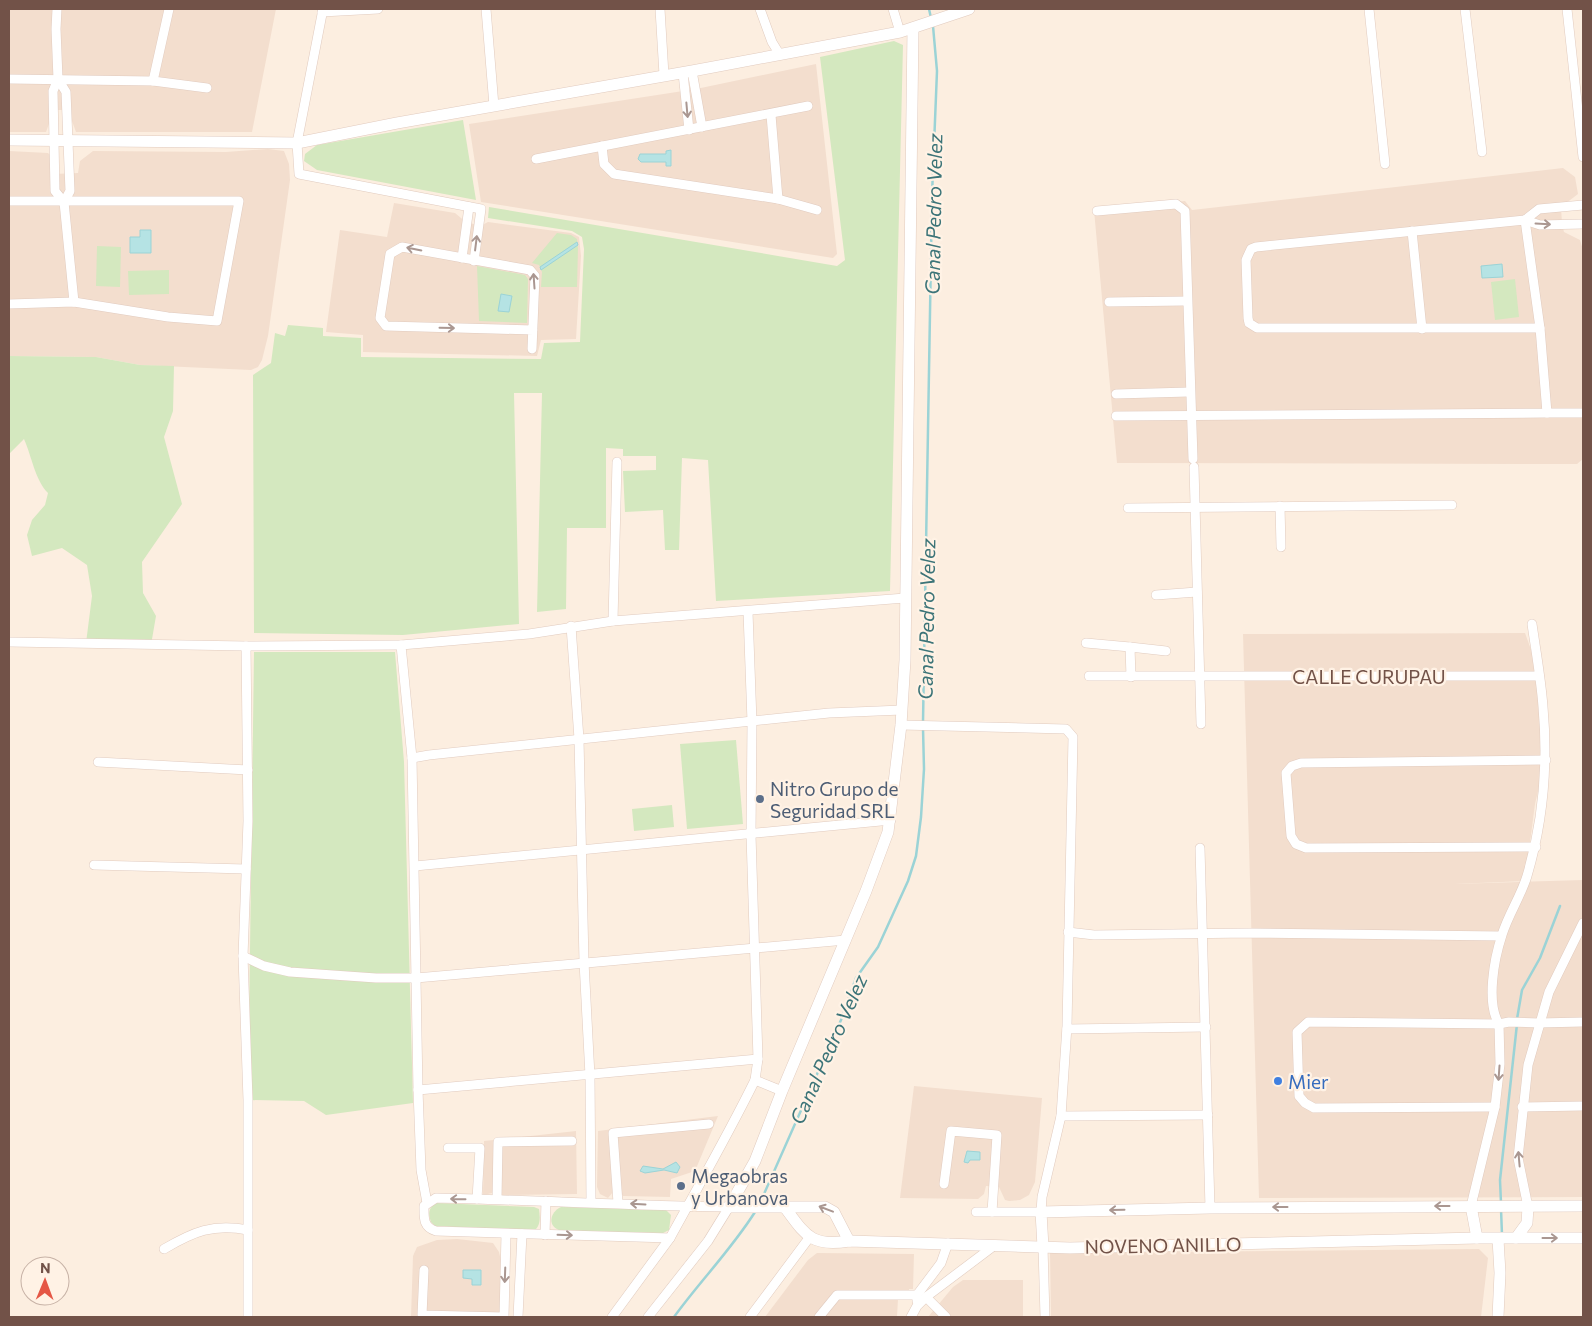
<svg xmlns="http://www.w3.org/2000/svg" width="1592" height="1326" viewBox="0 0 1592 1326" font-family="Commissioner,sans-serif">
<rect width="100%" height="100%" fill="#fceee0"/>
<g fill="#f3dece">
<path d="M9,9H276L252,132H76L68,110H54L46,132H9Z"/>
<path d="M816,64L837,254L833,258L481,202L469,124L696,89Z"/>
<path d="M268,149L284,151L289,164L290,180L268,336L262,360L258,367L251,370L140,365L96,357L9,356V151L48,153L52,157L54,174L78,173L80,161L93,151L226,152Z"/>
<path d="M1563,168L1575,177L1578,194L1561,207L1562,224L1564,232L1580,240L1583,250V459L1577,464L1117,463L1094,210L1185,201L1192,210Z"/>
<path d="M394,203L455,213L467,223L482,225L488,222L571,233L579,237L581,256L576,339L541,340L537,356L363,352V335L326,332L340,230L387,237Z"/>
<path d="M1525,633L1542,680L1545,761L1535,804L1525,881L1455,884L1583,880V1197L1259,1198L1243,634Z"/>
<path d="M914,1086L1042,1098L1035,1182L1029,1195L1020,1200L1009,1201L1005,1200L999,1187L986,1186L984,1194L978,1199L900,1198Z"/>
<path d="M718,1116L695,1171L671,1179L670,1197L623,1196L617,1187L608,1198L600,1194L597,1187L598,1131Z"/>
<path d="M576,1131L577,1194L501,1195L497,1192L483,1195L484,1141Z"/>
<path d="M457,1239L493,1243L499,1252L502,1265L500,1317H411L413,1256L417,1247L437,1240Z"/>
<path d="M1479,1249L1488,1258L1481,1317H1051L1050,1253Z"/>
<path d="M817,1253L914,1254L913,1289H909V1299H898L897,1317H765L808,1260Z"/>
<path d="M963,1280H1023V1317H928L953,1287Z"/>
</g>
<g fill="#d4e8bf">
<path d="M894,41L903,45L890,591L716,601L708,460L682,458L679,550H665L663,510L625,512L623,471L656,470V456H623V449L606,448V528H567L566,609L537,612L542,393H514L519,624L403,635L254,633L253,375L271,363L275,333L285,336L288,325L323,328V336L361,338V357L541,359L544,343L580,342L584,249L582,237L572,231L488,218L489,207L837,266L845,260L820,57Z"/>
<path d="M463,120L476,200L317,170L304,161L305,154L317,145Z"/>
<path d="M557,233L571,235L577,239L578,248L577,287H541L542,272L539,265L532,263Z"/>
<path d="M97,246L121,247L120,287L96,286Z"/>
<path d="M477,266L525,275L528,279L527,323L479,321Z"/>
<path d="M169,270V294L129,295L128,271Z"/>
<path d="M1515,279L1519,317L1495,320L1491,282Z"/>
<path d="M9,356L96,357L140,365L174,366L173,411L164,437L182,504L142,562L143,593L156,616L151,645L86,643L92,596L87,565L62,548L32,556L27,535L32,520L45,505L48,493C35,480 32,457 24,439L9,454Z"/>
<path d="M254,652H395L404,762L413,1103L326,1115L304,1101L248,1100Z"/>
<path d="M736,740L743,824L687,829L680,744Z"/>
<path d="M672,805L674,827L634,831L632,809Z"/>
<path d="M437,1203L534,1207L539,1209C540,1217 541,1225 534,1231L435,1226L431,1222C428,1214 428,1207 437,1203Z"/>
<path d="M561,1207L665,1209L671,1215L669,1230L663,1233L562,1231C546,1227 550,1212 561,1207Z"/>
</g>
<g fill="#b5e3e4" stroke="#9bd3d6">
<path d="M671,150V166H666V162H641L638,159L640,154H666V151Z"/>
<path d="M140,230H151V253H130V237H140Z"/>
<path d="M577,242L578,245L541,270L540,267Z"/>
<path d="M1502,264L1503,277L1482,278L1481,266Z"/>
<path d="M501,294L512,296L509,312L498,311Z"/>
<path d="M967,1151L980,1152V1160H970L968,1163L964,1162Z"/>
<path d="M676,1162L680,1167L677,1173L664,1170L645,1173L640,1171L643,1166L663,1169Z"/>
<path d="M463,1270H481V1285H472V1279L463,1278Z"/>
</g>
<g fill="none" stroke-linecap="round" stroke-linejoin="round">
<g stroke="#9bd3d6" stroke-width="2.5">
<path d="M929,9L931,18"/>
<path d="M923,722L932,195L937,71L933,26"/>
<path d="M1517,1019L1522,990L1540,958L1560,906"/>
<path d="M760,1203L841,1020L856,978L878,947L908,881L916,856L921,817L924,769L923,728"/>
<path d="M1501,1203L1500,1180L1517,1024"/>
<path d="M1501,1209L1502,1235"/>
<path d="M674,1317C700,1281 731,1250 755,1212"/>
</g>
<g stroke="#e1cbbf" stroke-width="10">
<g id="minor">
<path d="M57,9L56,29L58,79L66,92L70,191L64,202"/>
<path d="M169,9L153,81L207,88"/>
<path d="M323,9L297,143L299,174L481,209L474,261"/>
<path d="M486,9L494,106"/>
<path d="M660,9L664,75"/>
<path d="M760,9L772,42L780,55"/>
<path d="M893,9L900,32"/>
<path d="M1369,9L1385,164"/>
<path d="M1465,9L1482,152"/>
<path d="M1567,9L1583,157"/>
<path d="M322,12L378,9"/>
<path d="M692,71L702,127"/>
<path d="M683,73L689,130"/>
<path d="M9,79L153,81"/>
<path d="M58,79L53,91L55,191L64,202L74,302"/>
<path d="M771,115L778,199"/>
<path d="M602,146L604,164L614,174L778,199L817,210"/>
<path d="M536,159L808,106"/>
<path d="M9,201H239L217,321L168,317L74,302L9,304"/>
<path d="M1097,211L1176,204L1185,211L1193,459"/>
<path d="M1525,220L1539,209L1583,205"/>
<path d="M1412,231L1422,329"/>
<path d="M462,258L469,207"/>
<path d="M1109,302L1186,301"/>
<path d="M1540,328H1257L1249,323L1248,318L1246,260L1251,249L1256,247L1525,220L1540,225L1583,224"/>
<path d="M532,349L535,276L530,270L402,247L390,254L380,318L386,326L533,330"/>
<path d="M1116,394L1189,392"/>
<path d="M1547,413H1583"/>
<path d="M1116,416L1547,413L1540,328L1525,220"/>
<path d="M1194,467L1201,724"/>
<path d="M1280,506L1281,547"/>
<path d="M1128,508L1452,505"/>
<path d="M1156,595L1197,592"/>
<path d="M748,612L752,722L751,835L758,1059L755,1080L782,1091"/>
<path d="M613,621L617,462"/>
<path d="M571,626L579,739L584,962L590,1076L591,1202"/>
<path d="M9,642L246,646L401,645"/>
<path d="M1086,643L1130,647"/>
<path d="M246,646L248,821L243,956L248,1100V1317"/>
<path d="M1089,676H1539"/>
<path d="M1131,677L1130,647L1166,651"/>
<path d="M901,725L1066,729L1073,737L1067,1026L1061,1116L1042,1197L1041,1212H976"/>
<path d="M412,758L429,755L829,713L902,710"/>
<path d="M98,762L248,770"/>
<path d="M1536,847L1306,848L1296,844L1291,836L1286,773L1292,766L1301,763L1546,760"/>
<path d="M1200,848L1210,1208"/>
<path d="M94,865L246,869"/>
<path d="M415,866L891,820"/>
<path d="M1068,932L1094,935L1250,933L1501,936"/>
<path d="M243,956L264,966L290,972L376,978H416L846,940"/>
<path d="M1067,1029L1206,1027"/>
<path d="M418,1090L758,1059"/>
<path d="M1495,1107L1314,1108L1305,1103L1299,1096L1297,1032L1308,1022L1499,1024L1509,1022L1539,1023L1583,1022"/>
<path d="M1522,1107L1583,1106"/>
<path d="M1061,1116L1208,1115"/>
<path d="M448,1148H480L477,1199"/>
<path d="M944,1184L951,1131L997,1135L992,1212"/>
<path d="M497,1199L498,1142L572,1141"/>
<path d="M427,1203L421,1170L418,1090L412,758L401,645L529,634L613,621L905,598"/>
<path d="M618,1203L613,1133L709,1124"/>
<path d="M1471,1206L1495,1107L1500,1064L1499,1024C1486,1003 1494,959 1502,935C1508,915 1521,896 1527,876C1543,822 1548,763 1543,707C1541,679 1536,652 1532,624"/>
<path d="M729,1207C632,1206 534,1200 436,1198L424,1206C424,1218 423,1227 436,1231L670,1238C699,1185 729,1133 755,1080"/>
<path d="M1528,1207L1518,1158L1528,1065L1549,992L1583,923"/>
<path d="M545,1235L546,1201"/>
<path d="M1043,1247L1045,1317"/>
<path d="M164,1249C193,1232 213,1223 248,1230"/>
<path d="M424,1270L422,1315L504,1317"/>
<path d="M926,1297L946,1317"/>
<path d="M917,1301V1295L941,1263L948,1243"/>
<path d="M504,1317L506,1234"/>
<path d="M518,1317L522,1234"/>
<path d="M612,1317L670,1238"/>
<path d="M648,1317L708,1241L729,1207"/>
<path d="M750,1317L809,1238"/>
<path d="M819,1317L837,1295H917"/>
<path d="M911,1317L917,1306L926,1297L995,1245"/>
</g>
</g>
<g stroke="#e1cbbf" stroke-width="12">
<g id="tertiary">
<path d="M9,140L297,143L397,123L692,71L900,32L969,9"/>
<path d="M1471,1206L1477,1238H1516L1527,1223L1528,1207"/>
<path d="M729,1207L755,1161L782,1091L866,891L888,832L901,725L905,660L913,28"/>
<path d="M729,1207H825L834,1212L849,1241"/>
<path d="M786,1209C806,1236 812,1247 849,1241L1070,1248L1477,1238"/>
<path d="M1516,1238H1583"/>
<path d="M1043,1247L1041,1212L1210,1208L1583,1206"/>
<path d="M1498,1317L1500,1273L1498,1239"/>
</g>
</g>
<use href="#minor" stroke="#fff" stroke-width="9"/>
<use href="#tertiary" stroke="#fff" stroke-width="11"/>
</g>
<defs><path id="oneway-shaft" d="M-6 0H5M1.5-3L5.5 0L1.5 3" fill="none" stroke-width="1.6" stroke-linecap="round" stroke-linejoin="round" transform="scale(1.25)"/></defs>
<g stroke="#aa9791">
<use href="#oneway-shaft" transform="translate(687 110) rotate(85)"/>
<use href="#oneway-shaft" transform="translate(1543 224) rotate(3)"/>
<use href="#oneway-shaft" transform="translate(476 243) rotate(-83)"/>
<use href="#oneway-shaft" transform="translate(414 249) rotate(-169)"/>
<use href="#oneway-shaft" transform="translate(534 281) rotate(-94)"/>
<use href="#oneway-shaft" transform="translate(447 328) rotate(1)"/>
<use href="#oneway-shaft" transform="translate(1499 1073) rotate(94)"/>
<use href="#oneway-shaft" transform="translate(1519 1159) rotate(-95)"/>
<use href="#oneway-shaft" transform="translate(458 1199) rotate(-179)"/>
<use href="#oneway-shaft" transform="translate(638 1204) rotate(-177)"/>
<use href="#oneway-shaft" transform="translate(1442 1206) rotate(180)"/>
<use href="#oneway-shaft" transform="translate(1280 1207) rotate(180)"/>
<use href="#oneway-shaft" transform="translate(826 1209) rotate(-159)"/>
<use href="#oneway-shaft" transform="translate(1117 1210) rotate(179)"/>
<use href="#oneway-shaft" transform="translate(565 1235) rotate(2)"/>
<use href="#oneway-shaft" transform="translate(1550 1238)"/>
<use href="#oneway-shaft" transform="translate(505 1275) rotate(92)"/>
</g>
<g fill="#5c6f8a" stroke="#fff2e5" stroke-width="2">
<circle cx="760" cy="799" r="5"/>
<circle cx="681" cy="1186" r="5"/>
</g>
<circle fill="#3f7fe0" stroke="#fff2e5" stroke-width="2" cx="1278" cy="1081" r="5"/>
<g text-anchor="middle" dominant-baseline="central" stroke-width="4.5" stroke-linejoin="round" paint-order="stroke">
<g font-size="19" fill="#725248" stroke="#fff2e5">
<text x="1369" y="676">CALLE CURUPAU</text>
<text transform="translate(1163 1245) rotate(-1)">NOVENO ANILLO</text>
</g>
<g font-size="19" fill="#4e5e75" stroke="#fff2e5" text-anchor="start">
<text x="770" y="788">Nitro Grupo de<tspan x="770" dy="22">Seguridad SRL</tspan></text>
<text x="691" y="1175">Megaobras<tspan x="691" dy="22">y Urbanova</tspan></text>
</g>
<g font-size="19" fill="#366cbe" stroke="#fff2e5" text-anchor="start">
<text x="1288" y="1081">Mier</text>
</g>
<g font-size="20" font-style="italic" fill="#3c7478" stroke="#fff2e5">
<text transform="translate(933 214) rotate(-89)">Canal Pedro Velez</text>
<text transform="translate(926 619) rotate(-89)">Canal Pedro Velez</text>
<text transform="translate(828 1049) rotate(-66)">Canal Pedro Velez</text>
</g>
</g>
<rect width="1592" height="1326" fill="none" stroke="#725248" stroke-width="20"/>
<g transform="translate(45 1281) rotate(1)"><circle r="24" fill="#fff2e5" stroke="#c7b2a6"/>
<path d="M0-4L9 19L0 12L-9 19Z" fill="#e55745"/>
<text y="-8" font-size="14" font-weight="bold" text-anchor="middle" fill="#725248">N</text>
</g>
</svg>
